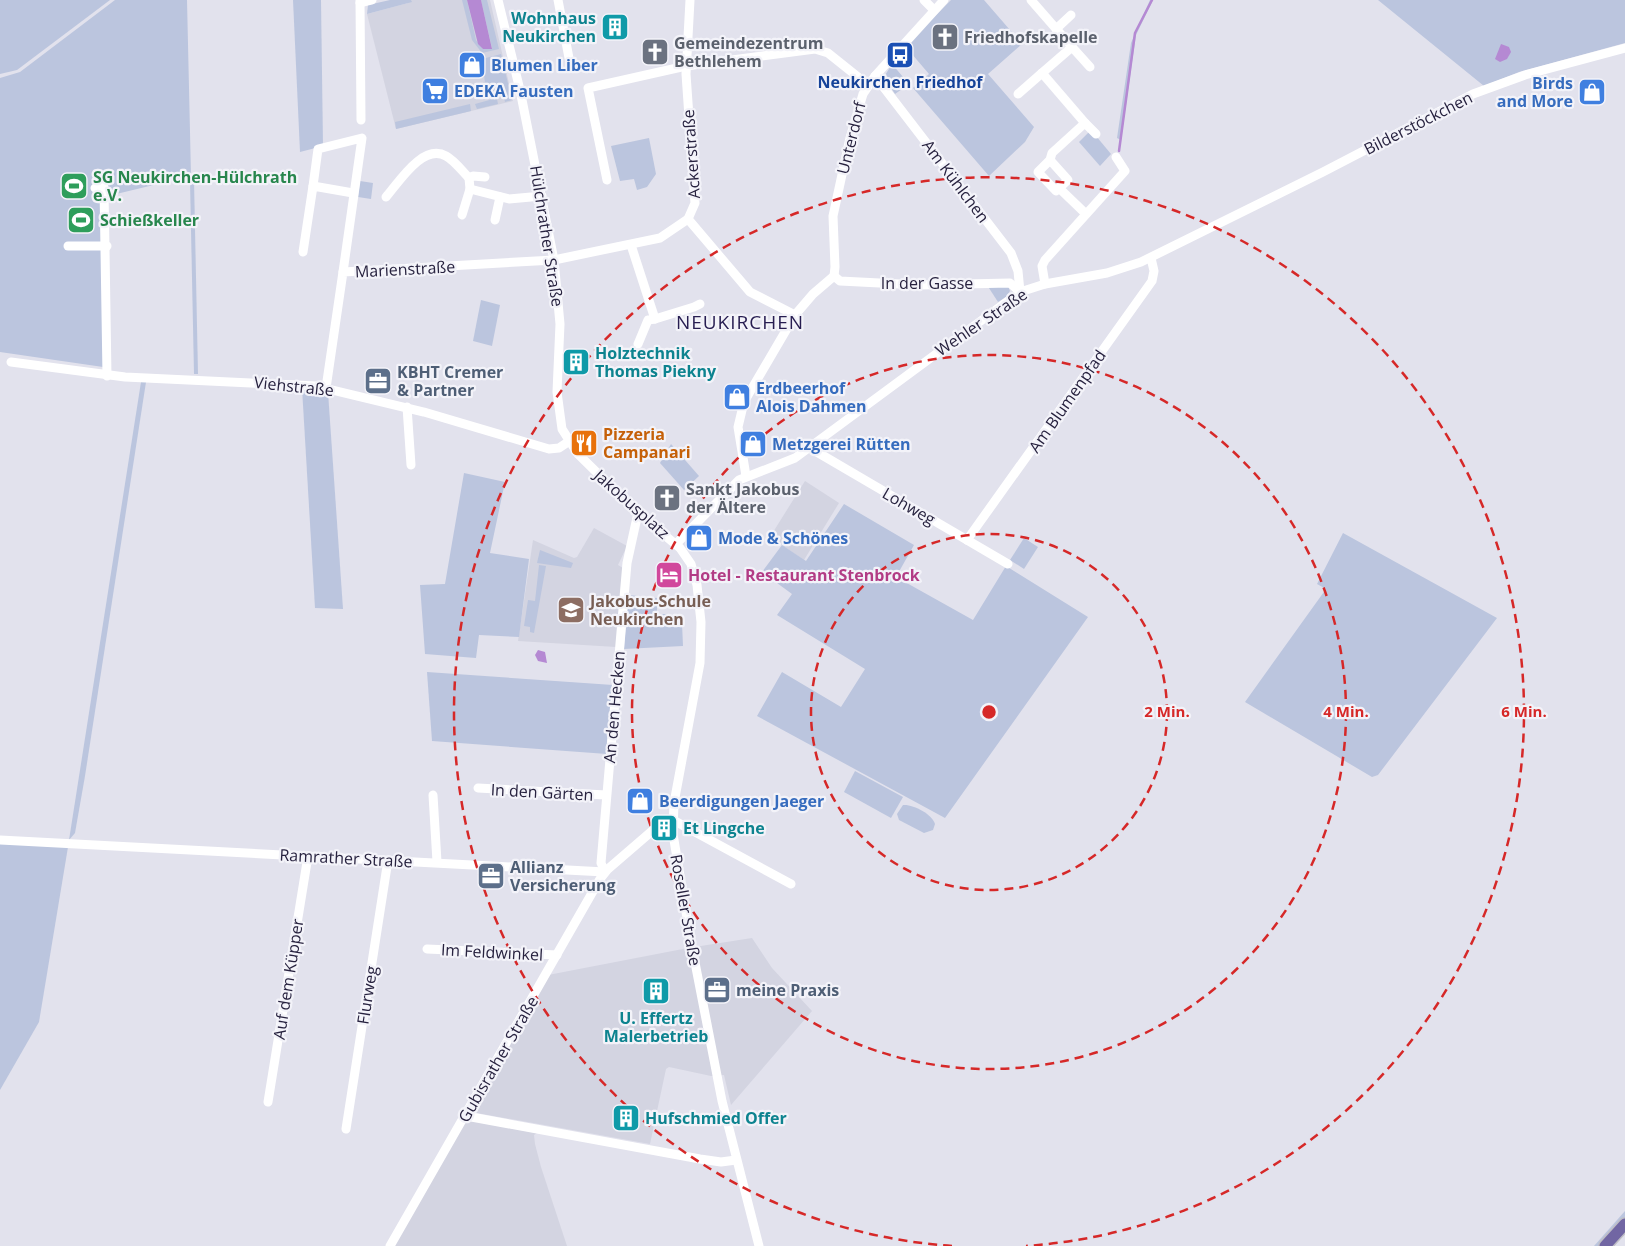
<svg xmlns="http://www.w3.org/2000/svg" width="1625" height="1246" viewBox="0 0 1625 1246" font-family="'Open Sans',sans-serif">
<rect width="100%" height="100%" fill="#e2e2ed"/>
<g fill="#d3d4e1">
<path d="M407,0H490L513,101L396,129L367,14L408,3Z"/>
<path d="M805,481L839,503L804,560L770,537Z"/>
<path d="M594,528L627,546L618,565L623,568L616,647L518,641L533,540L574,558L577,557Z"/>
<path d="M752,938L772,968L812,1011L731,1105L724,1075L711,1076L669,1067L666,1069L650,1144L471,1112L548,975L688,948Z"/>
<path d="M466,1120L537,1133L534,1135L535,1144L541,1167L567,1246H393Z"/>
</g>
<g fill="#bbc5de">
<path d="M0,0H110L17,70L0,74Z"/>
<path d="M115,0H187L191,176L108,196L110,368L0,352V78L20,72Z"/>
<path d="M293,0H321L323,146L300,152Z"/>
<path d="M390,0H411L412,2L367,14L368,5Z"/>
<path d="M462,0H467L476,40L483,49L492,48L481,0H487L499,49L482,53L472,40Z"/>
<path d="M951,0H984L1022,44L988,74L1034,127L1025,142L989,176L913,88L929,74L905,46Z"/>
<path d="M1150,0H1153L1136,35L1121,140L1117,138L1131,43Z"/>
<path d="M1378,0H1625V43L1519,72L1484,86Z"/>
<path d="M501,54L512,100L505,102L503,93L496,94L498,104L477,109L475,104L493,99V94L487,95L486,91L482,59Z"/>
<path d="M892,64L909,84L895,94L884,77Z"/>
<path d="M470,104L471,111L396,129L395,122Z"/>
<path d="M1091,130L1111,154L1100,166L1079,142Z"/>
<path d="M649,138L656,174L647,187L637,190L634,179L620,181L611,146Z"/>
<path d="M194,180L198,374H194L190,181Z"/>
<path d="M360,181L373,183L371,199L358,197Z"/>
<path d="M987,285L1008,286L1010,291L1006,297L998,302Z"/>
<path d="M481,300L500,305L492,346L473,341Z"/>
<path d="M141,382H146L85,776L75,833L69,840Z"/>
<path d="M302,388L328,392L343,609L315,608Z"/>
<path d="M671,444L699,476L684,490L660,463Z"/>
<path d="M464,473L505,482L490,553L529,559L519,637L479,635L476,658L425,654L420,585L445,584Z"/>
<path d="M844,504L914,545L896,577L973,620L1006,566L1088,617L945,818L757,716L782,672L841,707L865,669L777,615L792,594L762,572L782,545L806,561Z"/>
<path d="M1343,533L1497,618L1378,775L1372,777L1245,702L1326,589L1317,584Z"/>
<path d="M1024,538L1038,547L1024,569L1010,560Z"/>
<path d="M540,550L573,563L571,568L537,563Z"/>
<path d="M539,565L546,566L534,633L530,632V627L524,626L528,600L535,601Z"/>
<path d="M628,595L657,598V614H667L668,624L682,623L683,646L624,649Z"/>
<path d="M427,672L613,685L607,754L432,741Z"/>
<path d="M855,771L903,797L891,818L844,792Z"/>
<path d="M903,805C913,804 932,814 935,824L933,830L924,833L899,820L897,814Z"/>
<path d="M0,843L68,847L39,1022L0,1090Z"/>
<path d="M1625,1211V1218L1599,1246H1594Z"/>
</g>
<g fill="#b589d3">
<path d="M467,0H481L492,49H483L478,44Z"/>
<path d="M1501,44L1509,47L1511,52L1507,59L1500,62L1495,59Z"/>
<path d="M538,650L545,652L547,663L538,661L535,655Z"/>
</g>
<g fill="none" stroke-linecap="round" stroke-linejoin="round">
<path stroke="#b589d3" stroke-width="2.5" d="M1119,151L1135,33L1152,0"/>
<g stroke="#bebdc5" stroke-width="14">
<path id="major" d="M1605,1246L1625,1224"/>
</g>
<g stroke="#fff" stroke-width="9">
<path d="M360,0L361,120"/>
<path d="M498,0L520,90L554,260L560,324L557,392L562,429L578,454L638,513L680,548L691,564L697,585L701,622L700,663L674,803L673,834L691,942L722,1101L759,1246"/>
<path d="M558,0L569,58"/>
<path d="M690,0L686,74L695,203L688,219L750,292L795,315"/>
<path d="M924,0L934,10"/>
<path d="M1031,0L1072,47L1042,73L1085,123L1052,153L1050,160L1038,172L1056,191L1068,180L1050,160"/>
<path d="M360,3L372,0"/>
<path d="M1056,29L1071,15"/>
<path d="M1072,47L1090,67"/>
<path d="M875,76L1011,253L1018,271L1020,292"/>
<path d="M1018,94L1042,73"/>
<path d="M1085,123L1096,134"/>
<path d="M607,180L588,88L686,66L815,49L828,53L868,85"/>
<path d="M313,186L318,149L362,138L343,272"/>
<path d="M95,188L104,187L107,376"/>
<path d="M1059,188L1086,214"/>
<path d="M470,189L509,199L542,196"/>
<path d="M386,197C399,182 423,143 446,156C455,161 462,171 469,178"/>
<path d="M462,215L470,189L469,178L473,176L485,177"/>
<path d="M495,220L500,197"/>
<path d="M631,245L655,319L648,320L638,344"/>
<path d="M68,246H107"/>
<path d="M303,252L313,186L353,193"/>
<path d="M834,276L835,267L833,216L850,138L863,94L875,76L944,0"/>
<path d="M834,276L840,281L919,285L1010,283L1020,292"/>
<path d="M1045,284L1042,266L1045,260L1125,171L1116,157"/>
<path d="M655,319L694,307L700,304"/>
<path d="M11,362L125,377L316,386L424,412L549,449L559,448L568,442"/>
<path d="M326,388L343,272L554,260L660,238L688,219"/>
<path d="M407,407L411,465"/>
<path d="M810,448L1008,564"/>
<path d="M746,476L738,427L744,402L795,315L813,294L834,276"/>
<path d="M967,540L1152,281L1154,271L1151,258"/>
<path d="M676,544L739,480L795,458L1020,292L1045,284L1107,273L1141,262L1323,172L1473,94L1525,75L1625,48"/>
<path d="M478,788L606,795"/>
<path d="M433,795L437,862"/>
<path d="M673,820L791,884"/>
<path d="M0,840L605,872"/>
<path d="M605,872L601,863L627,563L638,513"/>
<path d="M427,949L557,955"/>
<path d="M268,1102L308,856"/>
<path d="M466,1116L700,1159L721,1162L736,1160"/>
<path d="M346,1129L388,860"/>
<path d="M390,1246L600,879L608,869L659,825L665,820H673"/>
</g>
<use href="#major" stroke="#7166a3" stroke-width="11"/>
</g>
<g fill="none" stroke="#d62828" stroke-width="2.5" stroke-dasharray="9 6">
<circle cx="989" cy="712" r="178"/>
<circle cx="989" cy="712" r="357"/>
<path d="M952 1246A535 535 0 1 1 1026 1246"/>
</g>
<defs>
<g id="building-square" transform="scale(1.4375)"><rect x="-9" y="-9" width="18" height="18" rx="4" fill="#0f9aa8" stroke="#f3f3f9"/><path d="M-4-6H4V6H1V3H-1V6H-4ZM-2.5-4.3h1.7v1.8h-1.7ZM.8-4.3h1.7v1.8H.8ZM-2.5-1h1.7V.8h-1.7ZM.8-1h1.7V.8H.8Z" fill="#fff"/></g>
<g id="church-square" transform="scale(1.4375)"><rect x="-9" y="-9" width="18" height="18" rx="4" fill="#6b7280" stroke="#f3f3f9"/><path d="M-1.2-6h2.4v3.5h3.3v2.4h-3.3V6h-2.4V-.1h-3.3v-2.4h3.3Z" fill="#fff"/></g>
<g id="bus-square" transform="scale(1.4375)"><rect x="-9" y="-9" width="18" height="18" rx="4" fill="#1a4fb4" stroke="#f3f3f9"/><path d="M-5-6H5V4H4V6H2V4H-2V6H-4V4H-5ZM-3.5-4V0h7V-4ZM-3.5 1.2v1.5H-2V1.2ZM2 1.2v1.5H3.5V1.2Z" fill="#fff"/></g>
<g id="shop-square" transform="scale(1.4375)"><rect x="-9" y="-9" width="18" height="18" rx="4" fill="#3f7fe0" stroke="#f3f3f9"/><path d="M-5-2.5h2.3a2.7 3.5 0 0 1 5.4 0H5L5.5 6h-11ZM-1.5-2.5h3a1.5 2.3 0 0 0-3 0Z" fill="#fff"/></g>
<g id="supermarket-square" transform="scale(1.4375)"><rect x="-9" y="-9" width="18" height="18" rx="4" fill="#3f7fe0" stroke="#f3f3f9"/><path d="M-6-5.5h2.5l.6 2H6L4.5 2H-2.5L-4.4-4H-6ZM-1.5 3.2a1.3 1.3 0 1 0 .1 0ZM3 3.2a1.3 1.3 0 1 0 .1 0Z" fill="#fff"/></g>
<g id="stadium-square" transform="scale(1.4375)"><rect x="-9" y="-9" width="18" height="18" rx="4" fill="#2e9e5b" stroke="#f3f3f9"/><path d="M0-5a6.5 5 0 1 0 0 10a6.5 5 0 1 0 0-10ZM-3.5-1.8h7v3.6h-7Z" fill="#fff"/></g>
<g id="office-square" transform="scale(1.4375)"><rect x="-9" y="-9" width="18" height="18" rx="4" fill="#5c6f8a" stroke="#f3f3f9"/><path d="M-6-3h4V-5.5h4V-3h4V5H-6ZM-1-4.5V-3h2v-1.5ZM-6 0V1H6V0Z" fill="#fff"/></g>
<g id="restaurant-square" transform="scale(1.4375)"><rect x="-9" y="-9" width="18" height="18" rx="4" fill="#e8710a" stroke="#f3f3f9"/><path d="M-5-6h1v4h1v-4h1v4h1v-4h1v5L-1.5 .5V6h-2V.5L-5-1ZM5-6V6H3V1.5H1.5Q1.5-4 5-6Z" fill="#fff"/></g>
<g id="hotel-square" transform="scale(1.4375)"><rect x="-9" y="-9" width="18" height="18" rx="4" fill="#d1479c" stroke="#f3f3f9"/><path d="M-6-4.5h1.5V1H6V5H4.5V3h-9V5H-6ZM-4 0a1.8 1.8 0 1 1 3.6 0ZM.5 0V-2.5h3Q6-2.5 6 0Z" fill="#fff"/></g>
<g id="school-square" transform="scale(1.4375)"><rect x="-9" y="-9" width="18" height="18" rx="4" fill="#8d6e63" stroke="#f3f3f9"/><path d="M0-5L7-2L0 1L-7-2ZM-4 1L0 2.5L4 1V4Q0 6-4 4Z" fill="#fff"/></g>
</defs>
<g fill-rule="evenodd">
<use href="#building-square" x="615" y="27"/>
<use href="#church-square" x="945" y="37"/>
<use href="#church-square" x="655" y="52"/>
<use href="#bus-square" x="900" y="55"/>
<use href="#shop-square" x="472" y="65"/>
<use href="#supermarket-square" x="435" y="91"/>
<use href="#shop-square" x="1592" y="92"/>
<use href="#stadium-square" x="74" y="186"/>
<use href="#stadium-square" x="81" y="220"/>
<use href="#building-square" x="576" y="362"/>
<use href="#office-square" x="378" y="381"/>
<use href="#shop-square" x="737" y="397"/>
<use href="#restaurant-square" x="584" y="443"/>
<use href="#shop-square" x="753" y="444"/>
<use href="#church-square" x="667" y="498"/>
<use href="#shop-square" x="699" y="538"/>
<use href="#hotel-square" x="669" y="575"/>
<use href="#school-square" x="571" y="610"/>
<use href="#shop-square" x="640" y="801"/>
<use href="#building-square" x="664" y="828"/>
<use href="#office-square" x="491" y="876"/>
<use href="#office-square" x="717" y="990"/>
<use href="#building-square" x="656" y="991"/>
<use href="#building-square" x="626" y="1118"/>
</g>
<g text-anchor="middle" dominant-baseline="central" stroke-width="4.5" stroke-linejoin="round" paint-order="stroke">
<g font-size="16" font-weight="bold" fill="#0d838f" stroke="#f3f3f9" text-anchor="start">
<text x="596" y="18" text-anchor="end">Wohnhaus<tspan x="596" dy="18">Neukirchen</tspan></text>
<text x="595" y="353">Holztechnik<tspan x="595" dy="18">Thomas Piekny</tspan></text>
<text x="683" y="828">Et Lingche</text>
<text x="656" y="1018" text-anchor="middle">U. Effertz<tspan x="656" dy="18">Malerbetrieb</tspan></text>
<text x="645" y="1118">Hufschmied Offer</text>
</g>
<g font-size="16" font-weight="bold" fill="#5b616d" stroke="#f3f3f9" text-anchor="start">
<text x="964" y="37">Friedhofskapelle</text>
<text x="674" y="43">Gemeindezentrum<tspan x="674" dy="18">Bethlehem</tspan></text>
<text x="686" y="489">Sankt Jakobus<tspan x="686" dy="18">der Ältere</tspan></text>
</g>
<g font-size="16" font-weight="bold" fill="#366cbe" stroke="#f3f3f9" text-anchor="start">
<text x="491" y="65">Blumen Liber</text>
<text x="1573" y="83" text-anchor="end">Birds<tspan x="1573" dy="18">and More</tspan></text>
<text x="454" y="91">EDEKA Fausten</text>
<text x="756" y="388">Erdbeerhof<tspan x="756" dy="18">Alois Dahmen</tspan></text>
<text x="772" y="444">Metzgerei Rütten</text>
<text x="718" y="538">Mode &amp; Schönes</text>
<text x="659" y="801">Beerdigungen Jaeger</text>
</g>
<g font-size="16" font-weight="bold" fill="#164399" stroke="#f3f3f9">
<text x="900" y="82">Neukirchen Friedhof</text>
</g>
<g font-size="16" fill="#27223f" stroke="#f3f3f9">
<text transform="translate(1418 123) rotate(-27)">Bilderstöckchen</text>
<text transform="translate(851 138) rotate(-76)">Unterdorf</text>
<text transform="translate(691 154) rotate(-94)">Ackerstraße</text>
<text transform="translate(956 181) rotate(53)">Am Kühlchen</text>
<text transform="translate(547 236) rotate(81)">Hülchrather Straße</text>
<text transform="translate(405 269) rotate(-3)">Marienstraße</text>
<text x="927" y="283">In der Gasse</text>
<text transform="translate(981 322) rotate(-34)">Wehler Straße</text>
<text transform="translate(294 386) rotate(6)">Viehstraße</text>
<text transform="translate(1067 401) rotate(-55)">Am Blumenpfad</text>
<text transform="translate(632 504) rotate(42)">Jakobusplatz</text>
<text transform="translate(909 506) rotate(30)">Lohweg</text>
<text transform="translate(614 707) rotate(-85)">An den Hecken</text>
<text transform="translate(542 792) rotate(3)">In den Gärten</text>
<text transform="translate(346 858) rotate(3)">Ramrather Straße</text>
<text transform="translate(686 910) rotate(80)">Roseller Straße</text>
<text transform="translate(492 952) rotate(3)">Im Feldwinkel</text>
<text transform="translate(288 979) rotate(-81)">Auf dem Küpper</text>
<text transform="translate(367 995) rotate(-81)">Flurweg</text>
<text transform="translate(498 1059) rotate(-60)">Gubisrather Straße</text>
</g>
<g font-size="16" font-weight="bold" fill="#27864d" stroke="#f3f3f9" text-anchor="start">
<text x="93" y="177">SG Neukirchen-Hülchrath<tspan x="93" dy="18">e.V.</tspan></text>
<text x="100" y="220">Schießkeller</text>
</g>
<g font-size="16" font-weight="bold" fill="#4e5e75" stroke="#f3f3f9" text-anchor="start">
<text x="397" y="372">KBHT Cremer<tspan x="397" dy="18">&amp; Partner</tspan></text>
<text x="510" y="867">Allianz<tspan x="510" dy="18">Versicherung</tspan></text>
<text x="736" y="990">meine Praxis</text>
</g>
<g font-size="16" font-weight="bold" fill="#c56008" stroke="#f3f3f9" text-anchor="start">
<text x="603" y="434">Pizzeria<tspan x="603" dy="18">Campanari</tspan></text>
</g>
<g font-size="16" font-weight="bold" fill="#b23c85" stroke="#f3f3f9" text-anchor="start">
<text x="688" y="575">Hotel - Restaurant Stenbrock</text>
</g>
<g font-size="16" font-weight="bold" fill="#785e54" stroke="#f3f3f9" text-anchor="start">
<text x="590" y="601">Jakobus-Schule<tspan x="590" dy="18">Neukirchen</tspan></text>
</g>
<g font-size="19" letter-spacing="1" fill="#271d51" stroke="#f3f3f9">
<text x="740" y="322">NEUKIRCHEN</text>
</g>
</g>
<circle cx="989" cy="712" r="8" fill="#d62828" stroke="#f3f3f9" stroke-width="2.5"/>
<g font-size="15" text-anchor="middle" font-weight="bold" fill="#d62828" stroke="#f3f3f9" stroke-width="4.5" stroke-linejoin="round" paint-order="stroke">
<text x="1167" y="717">2 Min.</text>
<text x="1346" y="717">4 Min.</text>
<text x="1524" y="717">6 Min.</text>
</g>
</svg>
